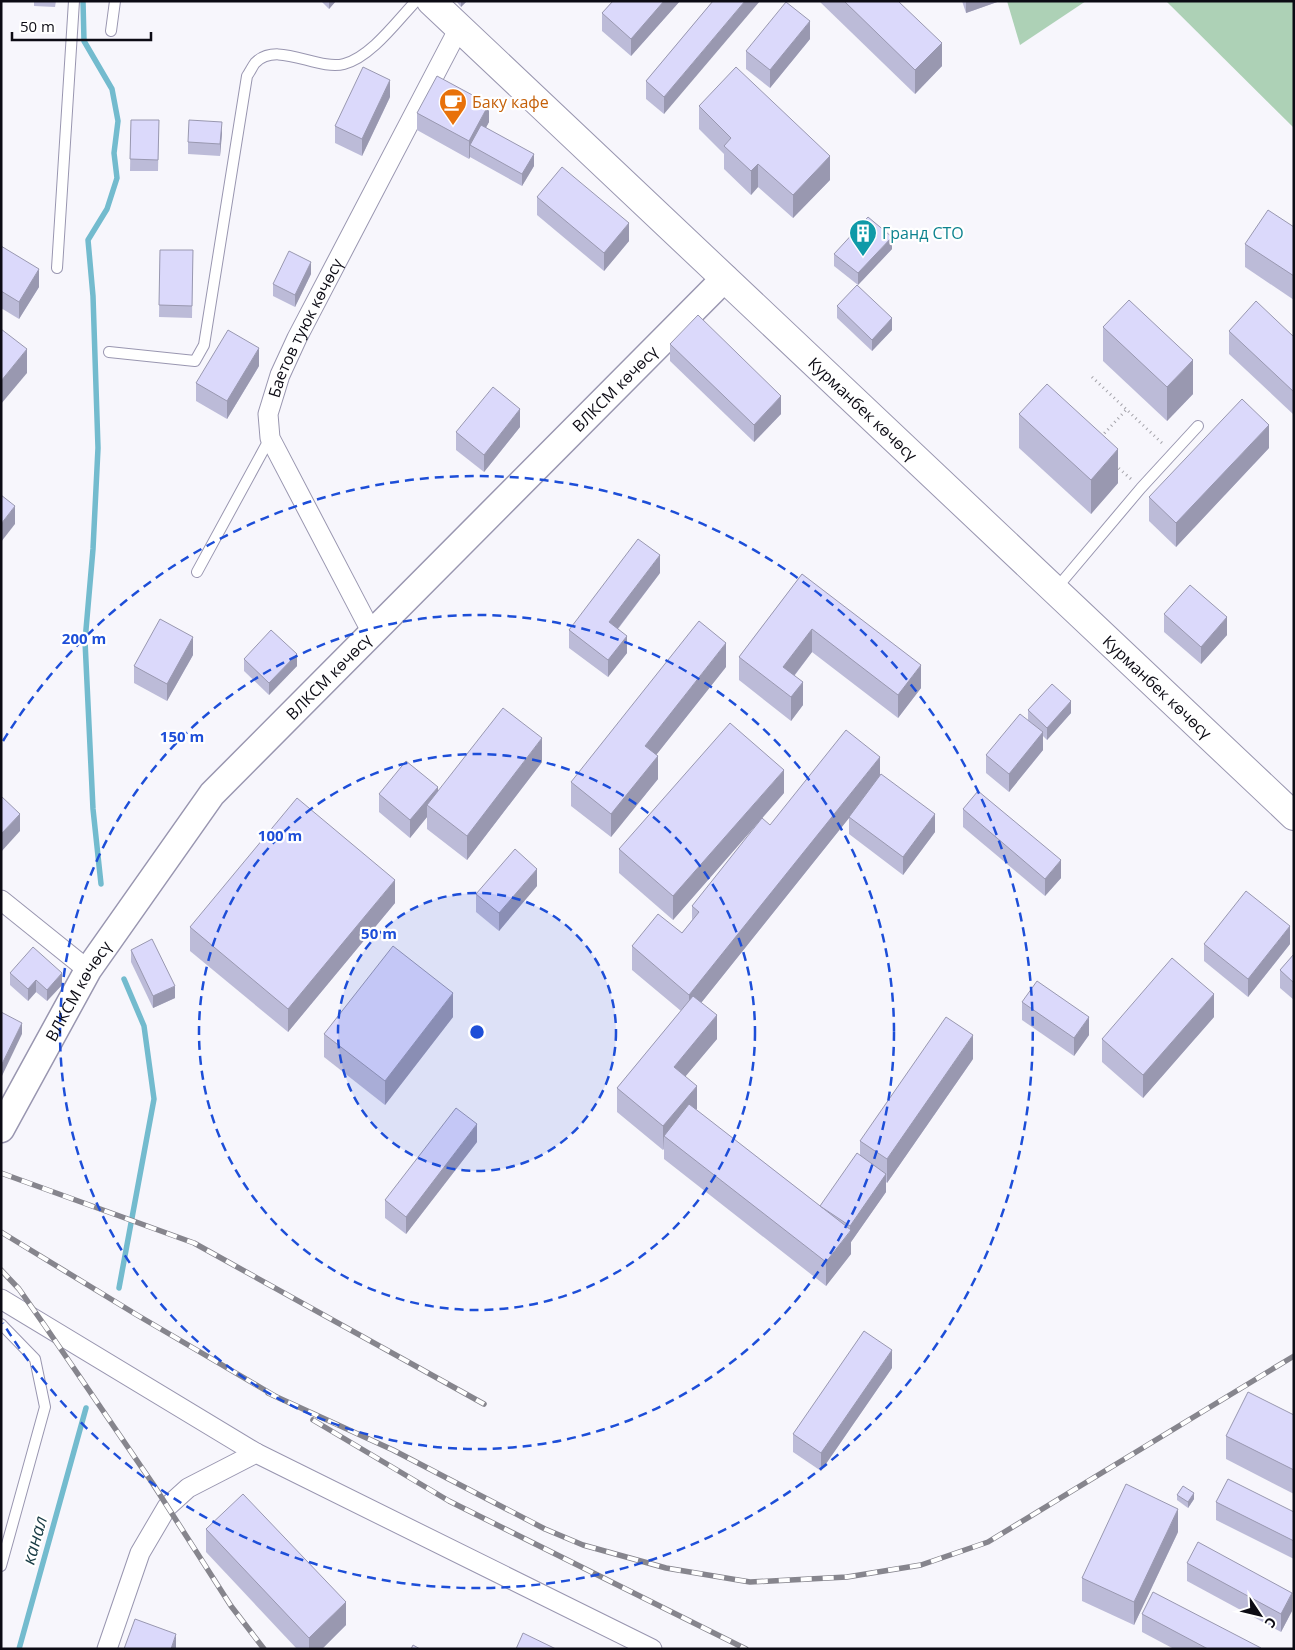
<svg xmlns="http://www.w3.org/2000/svg" width="1295" height="1650" viewBox="0 0 1295 1650" font-family="'Open Sans',sans-serif">
<rect width="100%" height="100%" fill="#f7f6fc"/>
<g fill="#add1b6">
<path d="M1007,1H1086L1020,45Z"/>
<path d="M1166,1H1294V128Z"/>
</g>
<g fill="none" stroke-linecap="round" stroke-linejoin="round">
<g stroke="#73bbce" stroke-width="5.5">
<path d="M83,1L84,41L112,89L118,121L114,153L117,178L107,209L88,240L93,296L98,448L93,549L85,641L93,809L101,884"/>
<path d="M119,1288L154,1099L144,1026L124,979"/>
<path d="M19,1649L86,1408"/>
</g>
<g stroke="#9996b0" stroke-width="12">
<g id="lane">
<path d="M111,31L115,1"/>
<path d="M57,268L74,1"/>
<path d="M109,352L195,361L204,345L247,76C250,72 252,67 255,63C277,40 317,71 344,64C371,57 397,21 416,1"/>
<path d="M197,572L270,438"/>
<path d="M1055,590L1141,488L1198,426"/>
<path d="M1,1324L35,1359L45,1407L1,1566"/>
</g>
</g>
<g stroke="#9996b0" stroke-width="21">
<g id="street">
<path id="s1" d="M372,633L270,438L268,414L280,375L297,338L459,28"/>
<path d="M1,900L88,970"/>
<path d="M1,1299L256,1453"/>
<path d="M107,1649L140,1553L167,1507L188,1488L256,1453L652,1649"/>
</g>
</g>
<g stroke="#9996b0" stroke-width="29">
<g id="secondary">
<path id="s2" d="M1,1129L88,970L212,794L725,278"/>
</g>
</g>
<g stroke="#9996b0" stroke-width="30">
<g id="primary">
<path id="s3" d="M431,1L1294,816"/>
</g>
</g>
<g stroke="#a5a4ab" stroke-width="3" stroke-dasharray="1 4" stroke-linecap="butt">
<path d="M1092,377L1163,444"/>
<path d="M1101,437L1126,410"/>
<path d="M1115,465L1131,479"/>
</g>
<use href="#lane" stroke="#fff" stroke-width="10"/>
<use href="#street" stroke="#fff" stroke-width="19"/>
<use href="#secondary" stroke="#fff" stroke-width="26"/>
<use href="#primary" stroke="#fff" stroke-width="28"/>
<g stroke="#86858d" stroke-width="5.5">
<g id="rail">
<path d="M1,1173L194,1243L484,1404"/>
<path d="M1,1232L137,1315L275,1396"/>
<path d="M1,1270L19,1289L45,1326L153,1484L231,1606L264,1649"/>
<path d="M268,1393L393,1450L545,1529L583,1545L666,1568L750,1582L847,1577L921,1565L988,1542L1294,1356"/>
<path d="M313,1420L449,1501L746,1649"/>
</g>
</g>
<use href="#rail" stroke="#fff" stroke-width="4" stroke-dasharray="11" stroke-linecap="butt"/>
</g>
<g fill="#bcbbd8">
<path d="M34,1H56L55,7L34,6Z"/>
<path d="M321,1H336L329,9Z"/>
<path d="M456,1H467L461,7Z"/>
<path d="M613,1H680L631,56L602,31V13Z"/>
<path d="M713,1L664,114L646,99V81Z"/>
<path d="M819,1H898L942,66L915,94Z"/>
<path d="M962,1H1000L966,13Z"/>
<path d="M810,39L770,88L746,69V51Z"/>
<path d="M390,97L362,156L335,143V126Z"/>
<path d="M699,106L830,180L793,218L758,187L751,195L724,169V154L699,129Z"/>
<path d="M417,113L489,122L486,127L534,166L522,186L470,157L469,159L417,130Z"/>
<path d="M131,120H159L158,171H130Z"/>
<path d="M222,133L220,156L188,154V142Z"/>
<path d="M537,197L629,241L604,271L537,215Z"/>
<path d="M1294,227V300L1245,267V244Z"/>
<path d="M1,246L39,287L19,319L1,308Z"/>
<path d="M892,249L858,285L834,266V254Z"/>
<path d="M160,250H193L192,318L159,317Z"/>
<path d="M311,274L295,307L273,296V284Z"/>
<path d="M837,306L892,330L872,351L837,318Z"/>
<path d="M1103,327L1193,394L1167,421L1103,361Z"/>
<path d="M1229,331L1294,337V415L1229,354Z"/>
<path d="M670,344L781,414L754,442L670,361Z"/>
<path d="M259,366L227,419L196,401V383Z"/>
<path d="M1019,414L1118,483L1091,514L1019,448Z"/>
<path d="M520,427L484,472L456,450V432Z"/>
<path d="M1269,448L1176,547L1149,521V497Z"/>
<path d="M660,573L618,629L627,653L608,677L569,648V630Z"/>
<path d="M802,574L921,688L898,718L812,652L795,675L803,705L791,721L739,680V657Z"/>
<path d="M1164,614L1227,635L1201,664L1164,632Z"/>
<path d="M193,655L167,701L134,683V666Z"/>
<path d="M244,659L297,666L269,695L244,671Z"/>
<path d="M726,667L656,755L658,779L611,837L571,806V782Z"/>
<path d="M1028,710L1071,713L1047,740L1043,736V750L1009,792L986,773V755L1028,720Z"/>
<path d="M542,762L467,860L427,829V817L410,838L379,812V794L438,792Z"/>
<path d="M880,775L935,832L903,875L849,834V818L701,1003L717,1039L685,1076L697,1109L696,1110L820,1206L860,1155V1141L973,1059L887,1183L886,1182V1192L851,1242V1254L826,1286L664,1159V1149L663,1150L617,1112V1088L681,1011L632,970V946L682,933L692,920V906L770,825Z"/>
<path d="M784,793L673,920L619,873V849Z"/>
<path d="M963,809L1061,878L1045,896L963,827Z"/>
<path d="M537,886L499,931L476,912V894Z"/>
<path d="M395,903L288,1032L190,951V927Z"/>
<path d="M1204,944H1290L1248,997L1204,961Z"/>
<path d="M131,950L175,998L153,1008L131,962Z"/>
<path d="M1294,954V1000L1280,988V970Z"/>
<path d="M10,973L62,985L47,1001L36,992L28,1001L10,985Z"/>
<path d="M1022,1002L1089,1035L1074,1056L1022,1020Z"/>
<path d="M453,1017L385,1105L324,1057V1034Z"/>
<path d="M1214,1017L1143,1098L1102,1062V1039Z"/>
<path d="M477,1142L406,1234L385,1218V1200Z"/>
<path d="M892,1368L821,1471L793,1452V1434Z"/>
<path d="M1294,1415V1494L1226,1459V1436Z"/>
<path d="M1177,1495L1194,1499L1188,1508L1177,1500Z"/>
<path d="M1216,1502L1294,1512V1559L1216,1520Z"/>
<path d="M206,1529L346,1625L322,1649H297L206,1552Z"/>
<path d="M1178,1532L1134,1625L1082,1601V1578Z"/>
<path d="M1187,1563L1292,1611L1281,1632L1187,1581Z"/>
<path d="M1142,1614L1261,1649H1174L1142,1632Z"/>
</g>
<g fill="#9998b0">
<path d="M329,1H336L329,9Z"/>
<path d="M461,1H467L461,7Z"/>
<path d="M664,1H680L631,56V39Z"/>
<path d="M745,1H760L664,114V97Z"/>
<path d="M966,1H1000L966,13Z"/>
<path d="M810,21V39L770,88V70Z"/>
<path d="M942,43V66L915,94V70Z"/>
<path d="M390,80V97L362,156V139Z"/>
<path d="M489,104V122L475,148L470,145V157L469,159V141Z"/>
<path d="M222,122V133L220,156V144Z"/>
<path d="M534,154V166L522,186V174Z"/>
<path d="M830,156V180L793,218V195Z"/>
<path d="M758,164V187L751,195V171Z"/>
<path d="M629,223V241L604,271V253Z"/>
<path d="M892,237V249L858,285V273Z"/>
<path d="M311,262V274L295,307V295Z"/>
<path d="M39,269V287L19,319V302Z"/>
<path d="M892,318V330L872,351V340Z"/>
<path d="M259,348V366L227,419V401Z"/>
<path d="M27,349V373L1,404V381Z"/>
<path d="M1193,360V394L1167,421V387Z"/>
<path d="M781,396V414L754,442V425Z"/>
<path d="M520,409V427L484,472V455Z"/>
<path d="M1269,425V448L1176,547V523Z"/>
<path d="M1118,449V483L1091,514V480Z"/>
<path d="M15,506V524L1,542V524Z"/>
<path d="M660,555V573L609,640V622Z"/>
<path d="M1227,617V635L1201,664V647Z"/>
<path d="M812,629V652L783,690V667Z"/>
<path d="M627,636V653L608,677V660Z"/>
<path d="M193,637V655L167,701V684Z"/>
<path d="M726,643V667L645,769V746Z"/>
<path d="M297,654V666L269,695V683Z"/>
<path d="M921,665V688L898,718V695Z"/>
<path d="M803,682V705L791,721V697Z"/>
<path d="M1071,701V713L1047,740V728Z"/>
<path d="M1043,732V750L1009,792V774Z"/>
<path d="M542,738V762L467,860V836Z"/>
<path d="M658,756V779L611,837V814Z"/>
<path d="M880,757V780L849,817V818L689,1018V995Z"/>
<path d="M784,770V793L673,920V896Z"/>
<path d="M438,787V805H427V817L410,838V820Z"/>
<path d="M20,814V831L1,852V834Z"/>
<path d="M935,814V832L903,875V857Z"/>
<path d="M1061,860V878L1045,896V879Z"/>
<path d="M537,869V886L499,931V913Z"/>
<path d="M395,880V903L288,1032V1009Z"/>
<path d="M1290,926V944L1248,997V979Z"/>
<path d="M62,973V985L47,1001V990Z"/>
<path d="M36,980V992L28,1001V989Z"/>
<path d="M175,986V998L153,1008V996Z"/>
<path d="M453,993V1017L385,1105V1081Z"/>
<path d="M1214,994V1017L1143,1098V1075Z"/>
<path d="M717,1015V1039L674,1090V1067Z"/>
<path d="M1089,1017V1035L1074,1056V1038Z"/>
<path d="M22,1023V1034L1,1078V1066Z"/>
<path d="M973,1035V1059L887,1183V1159Z"/>
<path d="M697,1086V1109L670,1141L664,1136L663,1150V1126Z"/>
<path d="M477,1124V1142L406,1234V1217Z"/>
<path d="M886,1174V1192L851,1242V1254L826,1286V1262L850,1232V1226Z"/>
<path d="M892,1350V1368L821,1471V1453Z"/>
<path d="M1194,1493V1499L1188,1508V1502Z"/>
<path d="M1178,1509V1532L1134,1625V1602Z"/>
<path d="M1292,1593V1611L1281,1632V1614Z"/>
<path d="M346,1602V1625L322,1649H309V1638Z"/>
<path d="M176,1634V1649H171Z"/>
</g>
<g fill="#dbd9fb" stroke="#9998b0">
<path d="M613,1H664L631,39L602,13Z"/>
<path d="M713,1H745L664,97L646,81Z"/>
<path d="M844,1H898L942,43L915,70Z"/>
<path d="M786,2L810,21L770,70L746,51Z"/>
<path d="M363,67L390,80L362,139L335,126Z"/>
<path d="M736,67L830,156L793,195L758,164L751,171L724,146L731,138L699,106Z"/>
<path d="M437,76L489,104L469,141L417,113Z"/>
<path d="M131,120H159L158,160L130,159Z"/>
<path d="M189,120L222,122L220,144L188,142Z"/>
<path d="M481,125L534,154L522,174L470,145Z"/>
<path d="M562,167L629,223L604,253L537,197Z"/>
<path d="M1268,210L1294,227V276L1245,244Z"/>
<path d="M868,217L892,237L858,273L834,254Z"/>
<path d="M1,246L39,269L19,302L1,291Z"/>
<path d="M160,250H193L192,306L159,305Z"/>
<path d="M289,251L311,262L295,295L273,284Z"/>
<path d="M857,285L892,318L872,340L837,306Z"/>
<path d="M1129,300L1193,360L1167,387L1103,327Z"/>
<path d="M1256,301L1294,337V392L1229,331Z"/>
<path d="M698,315L781,396L754,425L670,344Z"/>
<path d="M1,329L27,349L1,381Z"/>
<path d="M228,330L259,348L227,401L196,383Z"/>
<path d="M1047,384L1118,449L1091,480L1019,414Z"/>
<path d="M493,387L520,409L484,455L456,432Z"/>
<path d="M1242,399L1269,425L1176,523L1149,497Z"/>
<path d="M1,495L15,506L1,524Z"/>
<path d="M638,539L660,555L609,622L627,636L608,660L569,630Z"/>
<path d="M802,574L921,665L898,695L812,629L783,667L803,682L791,697L739,657Z"/>
<path d="M1190,585L1227,617L1201,647L1164,614Z"/>
<path d="M160,619L193,637L167,684L134,666Z"/>
<path d="M699,621L726,643L645,746L658,756L611,814L571,782Z"/>
<path d="M271,630L297,654L269,683L244,659Z"/>
<path d="M1052,684L1071,701L1047,728L1028,710Z"/>
<path d="M503,708L542,738L467,836L427,805Z"/>
<path d="M1020,714L1043,732L1009,774L986,755Z"/>
<path d="M730,723L784,770L673,896L619,849Z"/>
<path d="M846,730L880,757L689,995L632,946L658,914L682,933L699,912L692,906L762,818L770,825Z"/>
<path d="M406,761L438,787L410,820L379,794Z"/>
<path d="M881,774L935,814L903,857L849,817Z"/>
<path d="M978,791L1061,860L1045,879L963,809Z"/>
<path d="M1,796L20,814L1,834Z"/>
<path d="M297,798L395,880L288,1009L190,927Z"/>
<path d="M515,849L537,869L499,913L476,894Z"/>
<path d="M1246,891L1290,926L1248,979L1204,944Z"/>
<path d="M152,939L175,986L153,996L131,950Z"/>
<path d="M393,946L453,993L385,1081L324,1034Z"/>
<path d="M33,947L62,973L47,990L36,980L28,989L10,973Z"/>
<path d="M1294,954V983L1280,970Z"/>
<path d="M1172,958L1214,994L1143,1075L1102,1039Z"/>
<path d="M1037,981L1089,1017L1074,1038L1022,1002Z"/>
<path d="M693,996L717,1015L674,1067L697,1086L663,1126L617,1088Z"/>
<path d="M1,1012L22,1023L1,1066Z"/>
<path d="M946,1017L973,1035L887,1159L860,1141Z"/>
<path d="M689,1104L851,1230L826,1262L664,1136Z"/>
<path d="M456,1108L477,1124L406,1217L385,1200Z"/>
<path d="M857,1153L886,1174L850,1226L820,1206Z"/>
<path d="M864,1331L892,1350L821,1453L793,1434Z"/>
<path d="M1248,1392L1294,1415V1470L1226,1436Z"/>
<path d="M1228,1479L1294,1512V1541L1216,1502Z"/>
<path d="M1126,1484L1178,1509L1134,1602L1082,1578Z"/>
<path d="M1183,1486L1194,1493L1188,1502L1177,1495Z"/>
<path d="M243,1494L346,1602L309,1638L206,1529Z"/>
<path d="M1198,1542L1292,1593L1281,1614L1187,1563Z"/>
<path d="M1153,1592L1261,1648L1260,1649H1208L1142,1614Z"/>
<path d="M135,1619L176,1634L171,1649H124Z"/>
<path d="M523,1633L556,1649H516Z"/>
<path d="M413,1645L420,1649H411Z"/>
</g>
<circle cx="477" cy="1032" r="139" fill="#1d4ed8" fill-opacity=".12"/>
<g fill="none" stroke="#1d4ed8" stroke-width="2.5" stroke-dasharray="9 6">
<circle cx="477" cy="1032" r="139"/>
<circle cx="477" cy="1032" r="278"/>
<circle cx="477" cy="1032" r="417"/>
<path d="M3 741A556 556 0 1 1 3 1323"/>
</g>
<defs>
<g id="cafe-pin" transform="scale(1.4375)"><path d="M0 17L-7.5 6A9.5 9.5 0 1 1 7.5 6Z" fill="#e8710a" stroke="#fff"/><path d="M-5.5-4.5H6V0H3Q3 3.5 0 3.5H-2.5Q-5.5 3.5-5.5 0ZM3-3.2v2h1.7v-2ZM-6 4.5H4V6H-6Z" fill="#fff"/></g>
<g id="building-pin" transform="scale(1.4375)"><path d="M0 17L-7.5 6A9.5 9.5 0 1 1 7.5 6Z" fill="#0f9aa8" stroke="#fff"/><path d="M-4-6H4V6H1V3H-1V6H-4ZM-2.5-4.3h1.7v1.8h-1.7ZM.8-4.3h1.7v1.8H.8ZM-2.5-1h1.7V.8h-1.7ZM.8-1h1.7V.8H.8Z" fill="#fff"/></g>
</defs>
<g fill-rule="evenodd">
<use href="#cafe-pin" x="453" y="102"/>
<use href="#building-pin" x="863" y="233"/>
</g>
<g text-anchor="middle" dominant-baseline="central" stroke-width="4.5" stroke-linejoin="round" paint-order="stroke">
<g font-size="16" fill="#c56008" stroke="#fff" text-anchor="start">
<text x="472" y="102">Баку кафе</text>
</g>
<g font-size="16" fill="#0d838f" stroke="#fff" text-anchor="start">
<text x="882" y="233">Гранд СТО</text>
</g>
<g font-size="16" fill="#0c0b14" stroke="#fff">
<text stroke="none"><textPath href="#s1" startOffset="338">Баетов туюк көчөсү</textPath></text>
<text stroke="none"><textPath href="#s2" startOffset="968">ВЛКСМ көчөсү</textPath></text>
<text stroke="none"><textPath href="#s3" startOffset="594">Курманбек көчөсү</textPath></text>
<text stroke="none"><textPath href="#s2" startOffset="562">ВЛКСМ көчөсү</textPath></text>
<text stroke="none"><textPath href="#s3" startOffset="999">Курманбек көчөсү</textPath></text>
<text stroke="none"><textPath href="#s2" startOffset="158">ВЛКСМ көчөсү</textPath></text>
</g>
<g font-size="18" font-style="italic" fill="#183b44" stroke="#fff">
<text transform="translate(34 1540) rotate(-74)">канал</text>
</g>
</g>
<circle cx="477" cy="1032" r="8" fill="#1d4ed8" stroke="#fff" stroke-width="2.5"/>
<g font-size="15" text-anchor="middle" font-weight="bold" fill="#1d4ed8" stroke="#fff" stroke-width="4.5" stroke-linejoin="round" paint-order="stroke">
<text x="84" y="644">200 m</text>
<text x="182" y="742">150 m</text>
<text x="280" y="841">100 m</text>
<text x="379" y="939">50 m</text>
</g>
<rect width="1295" height="1650" fill="none" stroke="#0c0b14" stroke-width="5"/>
<g transform="translate(1260 1615) rotate(125)" stroke="#ffffff" stroke-width="4" paint-order="stroke">
<path d="M0-4L9 19L0 12L-9 19Z" fill="#0c0b14"/>
<text y="-8" font-size="14" font-weight="bold" text-anchor="middle" fill="#0c0b14">С</text>
</g>
<path d="M12 32v8h139v-8" fill="none" stroke="#0c0b14" stroke-width="2.5"/>
<text x="20" y="32" font-size="15" fill="#0c0b14" stroke="#ffffff" stroke-width="4" paint-order="stroke">50 m</text>
</svg>
